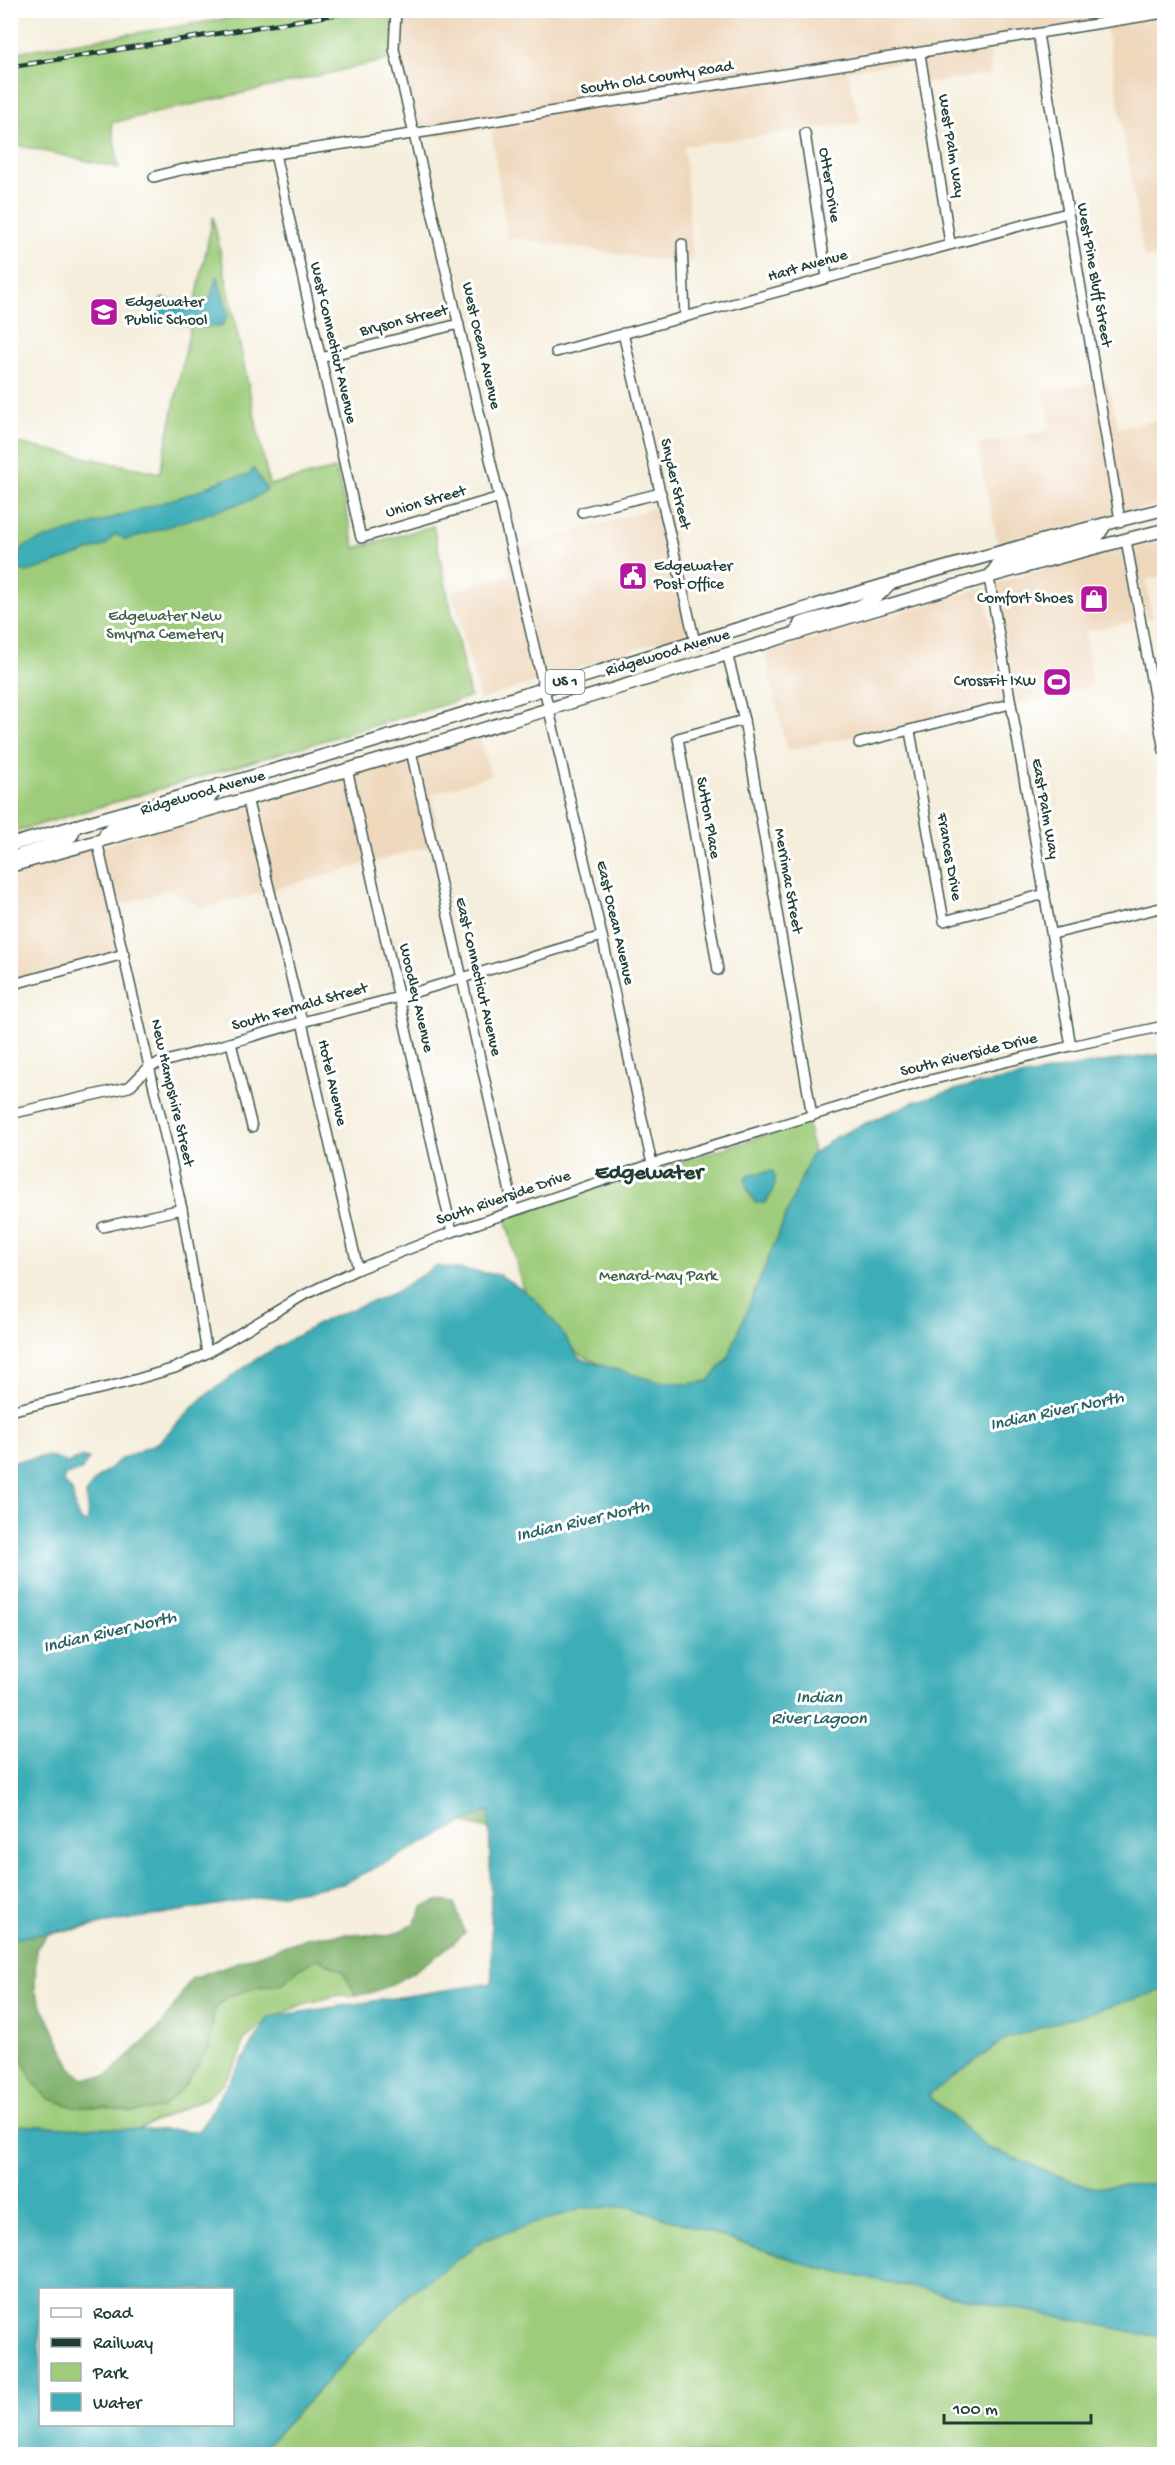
<svg xmlns="http://www.w3.org/2000/svg" width="1175" height="2465" viewBox="0 0 1175 2465" font-family="'Gochi Hand',sans-serif">
<rect width="100%" height="100%" fill="#fff"/>
<filter id="ink" filterUnits="userSpaceOnUse"><feTurbulence type="fractalNoise" baseFrequency=".0167" numOctaves="2"/><feDisplacementMap in="SourceGraphic" scale="12" xChannelSelector="R" yChannelSelector="G"/><feConvolveMatrix kernelMatrix="1 2 1 2 8 2 1 2 1" color-interpolation-filters="sRGB"/></filter>
<filter id="wash" filterUnits="userSpaceOnUse"><feTurbulence type="fractalNoise" baseFrequency=".008" numOctaves="4" result="noise"/><feDisplacementMap in="SourceGraphic" scale="24" xChannelSelector="R" yChannelSelector="G"/><feGaussianBlur stdDeviation="1.35" result="paint"/><feColorMatrix in="noise" values="0 0 0 0 0 0 0 0 0 0 0 0 0 0 0 0 0 1.4 0 .05"/><feComposite in="paint" operator="in"/></filter>
<g filter="url(#wash)">
<rect width="100%" height="100%" fill="#f5eedc"/>
<g fill="#eed7bb">
<path d="M391,11H1164V255L1144,259L1106,26L991,38L990,74L920,84L917,60L847,71L860,123L684,146L693,261L643,258L507,237L491,129L415,139Z"/>
<path d="M1107,381L1119,428L1164,419V503L998,545L977,444L1051,430L1043,391Z"/>
<path d="M667,504L691,631L480,700L452,591L509,575L505,552Z"/>
<path d="M1164,540V576L1146,580L1152,617L1146,619L1133,547Z"/>
<path d="M1122,549L1135,621L1085,632L1092,686L1017,705L995,584L1069,562Z"/>
<path d="M985,587L1004,706L787,750L764,653Z"/>
<path d="M479,735L491,775L432,794L439,844L202,909L170,889L118,906L128,951L11,984V871L105,844L108,845L109,843Z"/>
</g>
<g fill="#9ecc7a" stroke="#5e8457" stroke-width="1.5">
<path d="M275,11H391L400,57L111,123L119,168L11,144V53Z"/>
<path d="M213,217L269,485L336,469L355,548L433,526L470,697L11,833V442L160,473Z"/>
<path d="M807,1122L815,1161L772,1373L662,1393L578,1354L536,1307L522,1287L506,1218Z"/>
<path d="M318,1958L343,1971L356,1995H339L303,2004L267,2021L243,2041L239,2058L223,2083L206,2098L147,2125L133,2131L21,2135L11,2118V2046L19,2051L32,2080L104,2107L133,2112L209,2048L214,2011L226,1997L258,1987L282,1984L298,1969Z"/>
<path d="M1164,1990V2183L1087,2187L986,2147L928,2095L992,2048L996,2038Z"/>
<path d="M549,2202L610,2207H632L822,2269L1164,2338V2454H258L411,2292L486,2239L493,2237Z"/>
</g>
<path fill="#7eb06a" stroke="#4e764f" stroke-width="1.5" d="M504,1754L493,1830L462,1823L143,1913L86,1928L48,1934L36,1949L35,1991L71,2067L83,2079L107,2076L162,2025L192,1978L310,1937L349,1934L389,1936L413,1925L424,1906L438,1901L454,1903L465,1933C440,1954 389,1994 356,1995L343,1971L318,1958L298,1969L282,1984L258,1987L226,1997L214,2011L209,2048L186,2084L162,2108L133,2112L104,2107H74L47,2098L32,2080L19,2051L11,2046L10,1908Z"/>
<g fill="#3dadb8" stroke="#2e7576" stroke-width="1.5" fill-rule="evenodd">
<path d="M218,277L228,315L221,327H193L152,319L156,304L163,298C174,301 202,311 210,299C214,292 212,284 218,277Z"/>
<path d="M254,469L267,490L251,500L126,540L115,534L106,545L40,568L27,572L11,568V561L23,547L35,542L196,492L225,479L248,475Z"/>
<path d="M1164,1054V1990L1007,2038L928,2095L986,2147L1087,2187L1164,2183V2338L822,2269L632,2207L584,2208L486,2239L411,2292L258,2454H11V2125L199,2131L269,2017L492,1983L489,1810L343,1884L11,1939V1462L48,1456L69,1463L81,1457L89,1459L81,1471L65,1475L63,1482L72,1491L77,1516L86,1524L88,1519L86,1494L95,1480L121,1459L159,1442L202,1398L258,1358L327,1319L394,1293L436,1266L500,1275L534,1298L556,1324L580,1359L656,1381L688,1384L709,1381L727,1359L810,1157L835,1137L916,1101L965,1087L1102,1062ZM40,2290H232V2424H40Z"/>
<path d="M773,1171C778,1183 773,1193 765,1203H755L748,1191L745,1180L750,1174Z"/>
</g>
</g>
<g filter="url(#ink)">
<g fill="none" stroke-linecap="round" stroke-linejoin="round">
<g stroke="#3f584d" stroke-width="12">
<g id="minor">
<path d="M396,10L394,49L602,936L652,1164"/>
<path d="M1038,34L1120,520"/>
<path d="M920,54L950,243"/>
<path d="M805,133L827,277"/>
<path d="M275,154L361,538L500,497"/>
<path d="M154,177C184,167 215,164 245,159C311,148 377,140 443,129C684,89 924,52 1164,13"/>
<path d="M682,244L685,317"/>
<path d="M623,333L695,642"/>
<path d="M556,352L1067,213"/>
<path d="M320,358L459,324"/>
<path d="M582,512L661,493"/>
<path d="M1126,540L1164,751"/>
<path d="M989,578L1071,1046"/>
<path d="M727,653L744,720L812,1116"/>
<path d="M910,731L944,921L1045,894"/>
<path d="M859,743L1010,704"/>
<path d="M411,751L514,1210"/>
<path d="M347,769L452,1232"/>
<path d="M247,798L302,1022L358,1269"/>
<path d="M97,841L182,1209L207,1353"/>
<path d="M1053,934L1164,907"/>
<path d="M718,970L678,738L744,720"/>
<path d="M10,985L124,954"/>
<path d="M231,1043L252,1127"/>
<path d="M10,1114L129,1087L150,1066L302,1022L399,997L602,936"/>
<path d="M103,1227L182,1209"/>
<path d="M10,1411L124,1383L175,1368L207,1353L302,1296L358,1269L452,1232L652,1164L922,1082L1071,1046L1164,1026"/>
</g>
</g>
<g stroke="#3f584d" stroke-width="15">
<g id="major">
<path d="M989,578L999,563L1097,537L1105,525"/>
<path d="M797,632L800,624L806,622C835,613 869,610 888,585"/>
<path d="M104,839L106,833L114,826L209,798L219,785"/>
<path d="M10,845C144,806 278,771 411,730C661,653 911,572 1164,509"/>
<path d="M20,855L65,841L71,836L76,826"/>
<path d="M10,866C144,828 278,791 411,751C662,676 910,593 1164,530"/>
</g>
</g>
<use href="#minor" stroke="#fff" stroke-width="9"/>
<use href="#major" stroke="#fff" stroke-width="12"/>
<g stroke="#1f3d34" stroke-width="5">
<path id="rail" d="M10,67L364,10"/>
</g>
<use href="#rail" stroke="#fff" stroke-width="3" stroke-dasharray="9" stroke-linecap="butt"/>
</g>
</g>
<defs>
<g id="school-square" transform="scale(1.5)"><rect x="-9" y="-9" width="18" height="18" rx="4" fill="#b5179e" stroke="#fff"/><path d="M0-5L7-2L0 1L-7-2ZM-4 1L0 2.5L4 1V4Q0 6-4 4Z" fill="#fff"/></g>
<g id="civic-square" transform="scale(1.5)"><rect x="-9" y="-9" width="18" height="18" rx="4" fill="#b5179e" stroke="#fff"/><path d="M-.6-6.5H3V-4.5H.6V-3L4-1V1h2V6H-6V1h2V-1L-.6-3ZM-1.2 2.5V6h2.4V2.5Z" fill="#fff"/></g>
<g id="shop-square" transform="scale(1.5)"><rect x="-9" y="-9" width="18" height="18" rx="4" fill="#b5179e" stroke="#fff"/><path d="M-5-2.5h2.3a2.7 3.5 0 0 1 5.4 0H5L5.5 6h-11ZM-1.5-2.5h3a1.5 2.3 0 0 0-3 0Z" fill="#fff"/></g>
<g id="stadium-square" transform="scale(1.5)"><rect x="-9" y="-9" width="18" height="18" rx="4" fill="#b5179e" stroke="#fff"/><path d="M0-5a6.5 5 0 1 0 0 10a6.5 5 0 1 0 0-10ZM-3.5-1.8h7v3.6h-7Z" fill="#fff"/></g>
</defs>
<g fill-rule="evenodd">
<use href="#school-square" x="104" y="312"/>
<use href="#civic-square" x="633" y="576"/>
<use href="#shop-square" x="1094" y="599"/>
<use href="#stadium-square" x="1057" y="682"/>
</g>
<g text-anchor="middle" dominant-baseline="central" stroke-width="6" stroke-linejoin="round" paint-order="stroke">
<rect fill="#fff" stroke="#627771" stroke-width="1.5" x="545.5" y="670" width="39" height="24" rx="4.5"/>
<g font-size="15" font-weight="bold" fill="#1f3d34">
<text x="565" y="682">US 1</text>
</g>
<g font-size="16" fill="#1f3d34" stroke="#fff">
<text transform="translate(657 79) rotate(-9)">South Old County Road</text>
<text transform="translate(950 146) rotate(81)">West Palm Way</text>
<text transform="translate(828 185) rotate(81)">Otter Drive</text>
<text transform="translate(808 267) rotate(-16)">Hart Avenue</text>
<text transform="translate(1093 275) rotate(80)">West Pine Bluff Street</text>
<text transform="translate(404 322) rotate(-14)">Bryson Street</text>
<text transform="translate(332 343) rotate(77)">West Connecticut Avenue</text>
<text transform="translate(480 346) rotate(77)">West Ocean Avenue</text>
<text transform="translate(674 484) rotate(77)">Snyder Street</text>
<text transform="translate(426 503) rotate(-16)">Union Street</text>
<text transform="translate(668 654) rotate(-17)">Ridgewood Avenue</text>
<text transform="translate(203 794) rotate(-16)">Ridgewood Avenue</text>
<text transform="translate(1044 809) rotate(80)">East Palm Way</text>
<text transform="translate(707 818) rotate(80)">Sutton Place</text>
<text transform="translate(948 857) rotate(80)">Frances Drive</text>
<text transform="translate(787 881) rotate(80)">Merrimac Street</text>
<text transform="translate(614 923) rotate(77)">East Ocean Avenue</text>
<text transform="translate(477 977) rotate(77)">East Connecticut Avenue</text>
<text transform="translate(415 998) rotate(77)">Woodley Avenue</text>
<text transform="translate(300 1008) rotate(-16)">South Fernald Street</text>
<text transform="translate(969 1056) rotate(-14)">South Riverside Drive</text>
<text transform="translate(331 1083) rotate(77)">Hotel Avenue</text>
<text transform="translate(171 1093) rotate(77)">New Hampshire Street</text>
<text transform="translate(504 1199) rotate(-19)">South Riverside Drive</text>
</g>
<g font-size="16" fill="#1f3d34" stroke="#fff" text-anchor="start">
<text x="125" y="303">Edgewater<tspan x="125" dy="18">Public School</tspan></text>
<text x="654" y="567">Edgewater<tspan x="654" dy="18">Post Office</tspan></text>
<text x="1073" y="599" text-anchor="end">Comfort Shoes</text>
<text x="1036" y="682" text-anchor="end">CrossFit IXW</text>
</g>
<g font-size="16" fill="#3f6146" stroke="#fff">
<text x="165" y="617">Edgewater New<tspan x="165" dy="18">Smyrna Cemetery</tspan></text>
<text x="658" y="1277">Menard-May Park</text>
</g>
<g font-size="18" font-style="italic" fill="#2a6462" stroke="#fff">
<text transform="translate(1057 1412) rotate(-12)">Indian River North</text>
<text transform="translate(583 1522) rotate(-13)">Indian River North</text>
<text transform="translate(110 1633) rotate(-13)">Indian River North</text>
<text x="819" y="1698">Indian<tspan x="819" dy="21">River Lagoon</tspan></text>
</g>
<g font-size="22" font-weight="bold" fill="#1f3d34" stroke="#fff">
<text x="649" y="1174">Edgewater</text>
</g>
</g>
<rect width="1175" height="2465" fill="none" stroke="#fff" stroke-width="36"/>
<rect x="39" y="2288" width="195" height="138" fill="#ffffff" stroke="#a5b1ae" stroke-width="1.5"/>
<rect x="51" y="2308" width="30" height="9" fill="#ffffff" stroke="#a5b1ae" stroke-width="1.5"/>
<text x="93" y="2318" font-size="18" fill="#1f3d34">Road</text>
<rect x="51" y="2338" width="30" height="9" fill="#1f3d34" stroke="#a5b1ae" stroke-width="1.5"/>
<text x="93" y="2348" font-size="18" fill="#1f3d34">Railway</text>
<rect x="51" y="2363" width="30" height="18" fill="#9ecc7a" stroke="#a5b1ae" stroke-width="1.5"/>
<text x="93" y="2378" font-size="18" fill="#1f3d34">Park</text>
<rect x="51" y="2393" width="30" height="18" fill="#3dadb8" stroke="#a5b1ae" stroke-width="1.5"/>
<text x="93" y="2408" font-size="18" fill="#1f3d34">Water</text>
<path d="M944 2414v9h147v-9" fill="none" stroke="#1f3d34" stroke-width="3"/>
<text x="953" y="2414" font-size="18" fill="#1f3d34" stroke="#ffffff" stroke-width="4.5" paint-order="stroke">100 m</text>
</svg>
